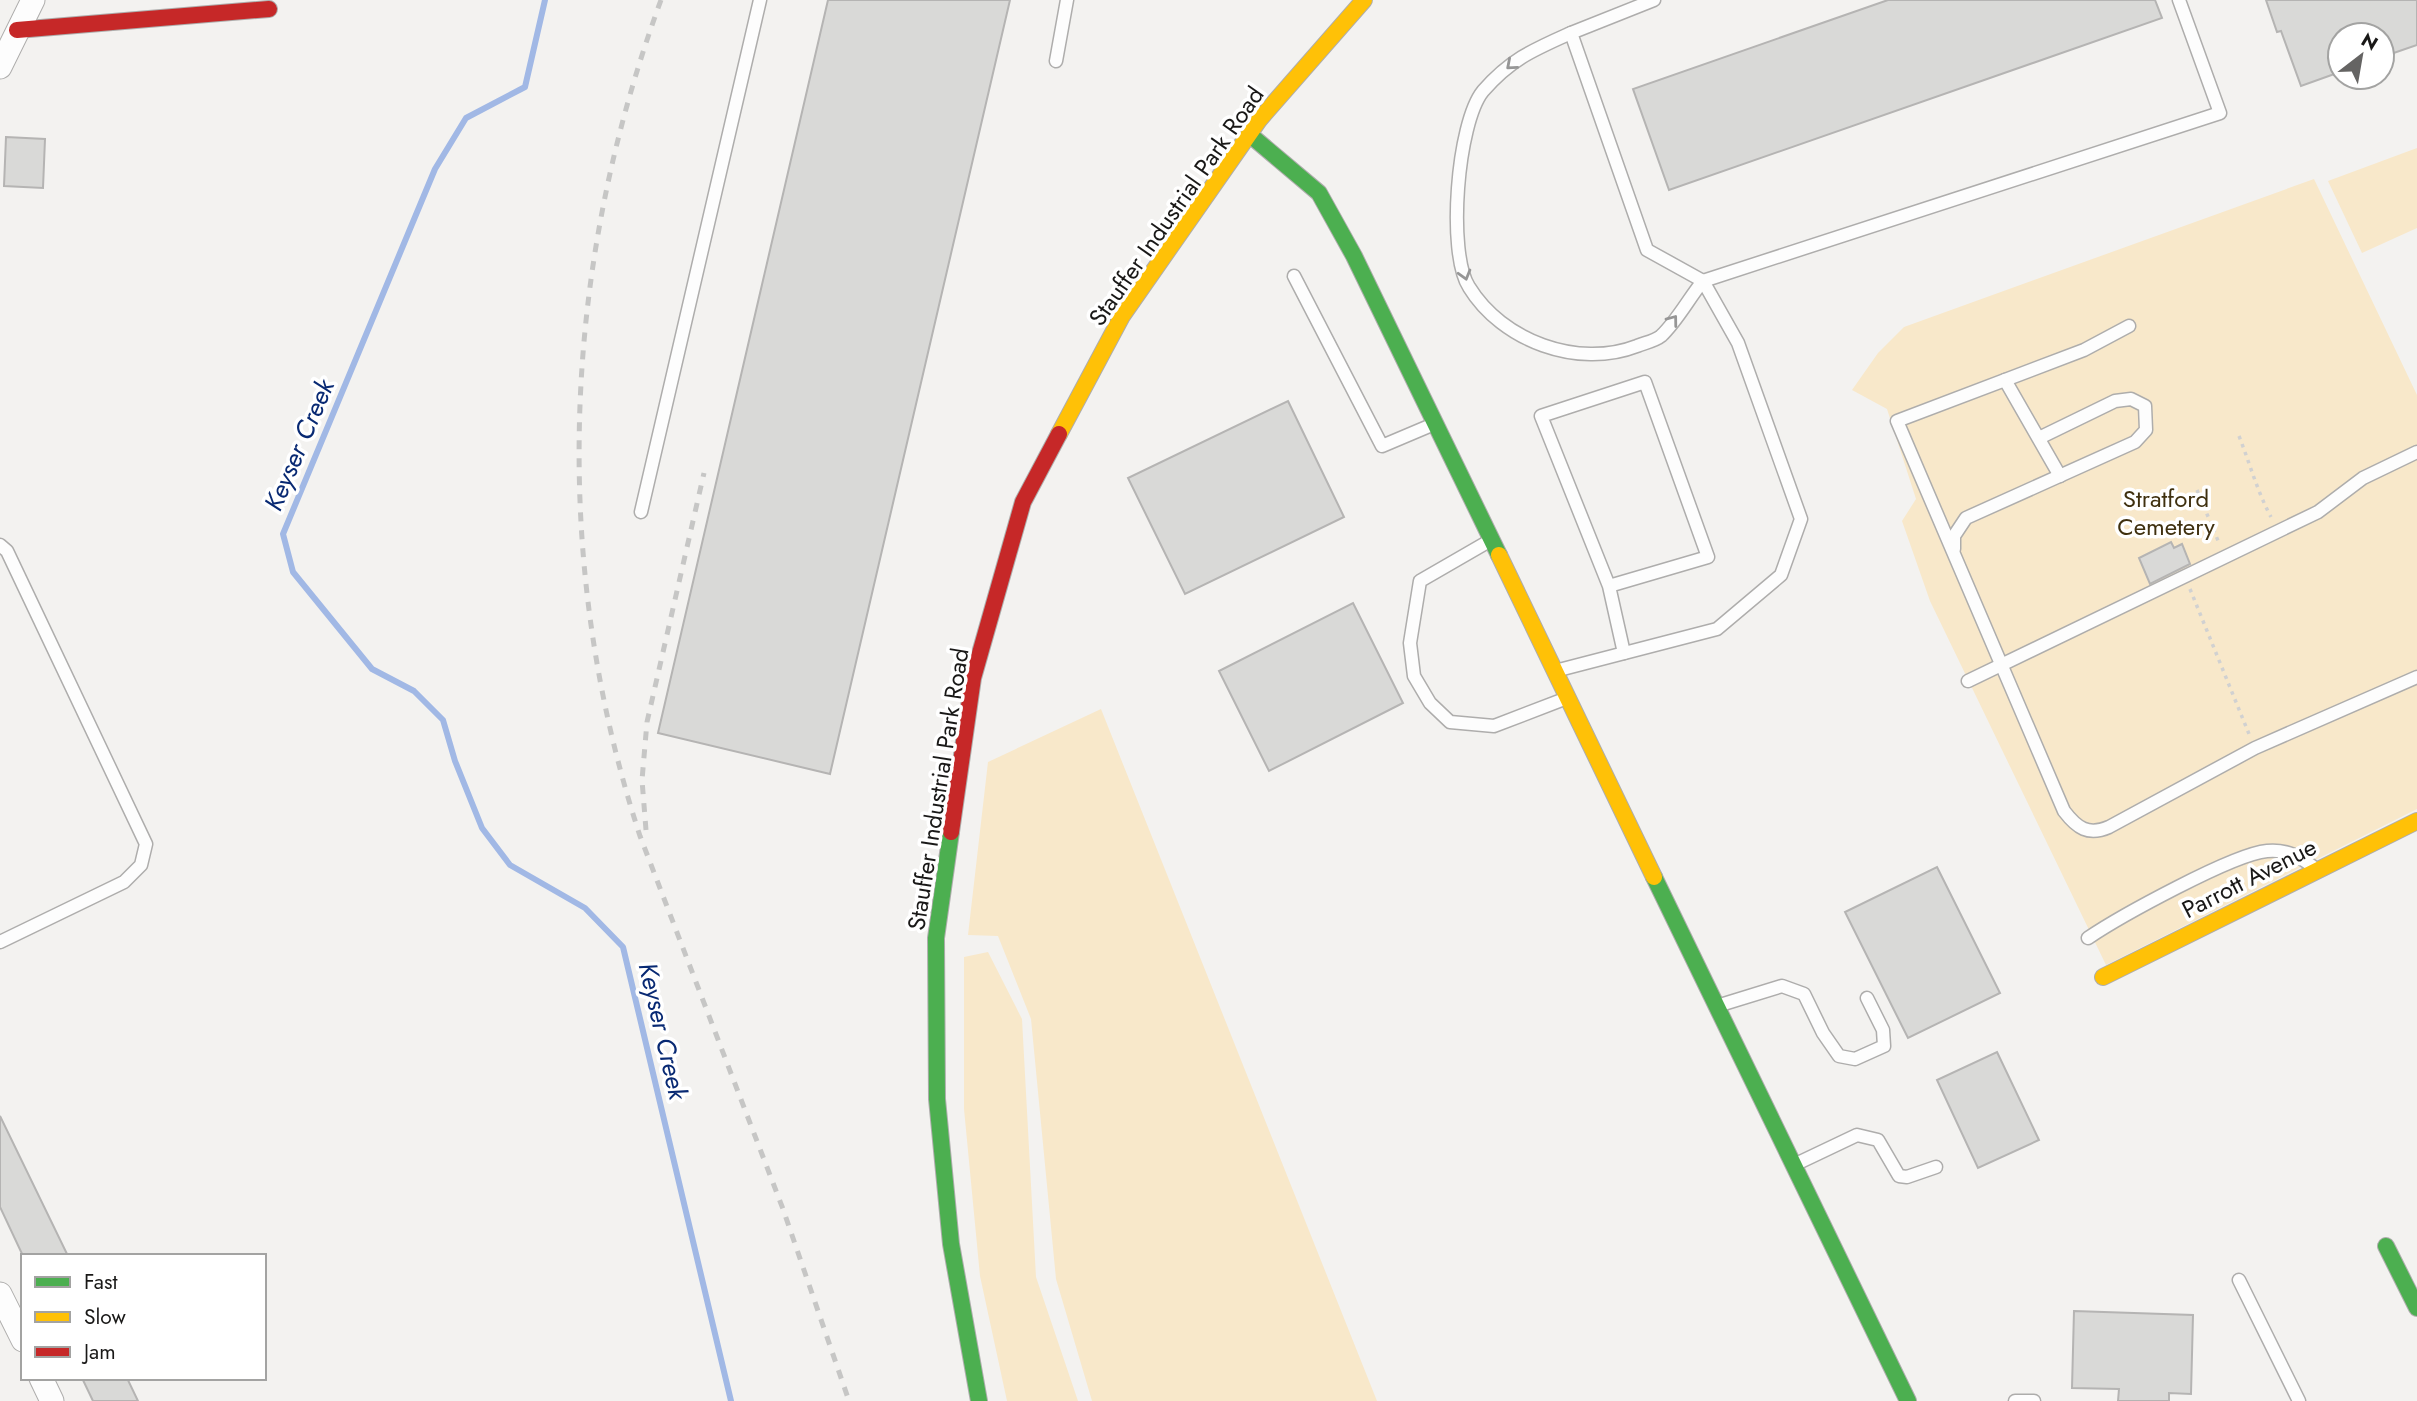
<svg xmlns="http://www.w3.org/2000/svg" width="2417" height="1401" viewBox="0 0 2417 1401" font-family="Jost,sans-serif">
<rect width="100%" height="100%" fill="#f3f2f0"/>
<g fill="#f8e8ca">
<path d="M2417,148V228L2362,253L2328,181Z"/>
<path d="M2314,179L2417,395V809L2106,965L1930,601L1902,521L1916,499L1887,409L1852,390L1878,353L1904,327Z"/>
<path d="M1101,709L1377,1401H1092L1056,1279L1031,1019L998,936L968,935L988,762Z"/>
<path d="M988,952L1022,1019L1036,1277L1078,1401H1007L980,1276L964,1109V957Z"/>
</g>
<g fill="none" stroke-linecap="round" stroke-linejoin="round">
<path stroke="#a1b8e5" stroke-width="6" d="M545,0L525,87L466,118L435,169L283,534L293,572L372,669L414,691L443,720L455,761L482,828L510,865L585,908L623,947L731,1401"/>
</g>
<g fill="#d9d9d7" stroke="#b5b4b3" stroke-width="2">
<path d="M828,0H1010L830,774L658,733Z"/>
<path d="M1888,0H2155L2162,18L1669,190L1633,89Z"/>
<path d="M2266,0H2417V45L2382,57V35H2340V72L2301,86L2281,31L2277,32Z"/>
<path d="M6,137L45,139L43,188L4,186Z"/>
<path d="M1288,401L1344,517L1185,594L1128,478Z"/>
<path d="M2171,542L2174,548L2182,544L2190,564L2150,584L2139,558Z"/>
<path d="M1353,603L1403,703L1269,771L1219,671Z"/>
<path d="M1937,867L2000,993L1908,1038L1845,912Z"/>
<path d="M1997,1052L2039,1140L1978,1168L1937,1080Z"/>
<path d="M0,1116L68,1256H23L0,1207Z"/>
<path d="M2074,1311L2193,1315L2191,1394L2169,1393V1401H2118L2119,1389L2072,1388Z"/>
<path d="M82,1378H127L138,1401H93Z"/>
</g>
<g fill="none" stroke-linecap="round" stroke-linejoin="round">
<g stroke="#aeadac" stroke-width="15">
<g id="lane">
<path d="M1571,33C1533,50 1511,59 1483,91C1457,123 1447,253 1469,287C1502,341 1578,369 1637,346C1644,343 1655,341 1661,336C1677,321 1689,298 1703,281L2220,113L2179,0"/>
<path d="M1056,61L1067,0"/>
<path d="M1294,276L1382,446L1434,424"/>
<path d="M2129,326L2084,350L1897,421L2064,811C2077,828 2088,836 2109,827L2255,748L2417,677"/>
<path d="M2005,380L2060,476"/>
<path d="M641,512L760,0"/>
<path d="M1491,540L1420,581L1410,643L1414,676L1430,703L1450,722L1494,726L1567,698"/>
<path d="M0,545L7,551L146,844L141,865L124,882L0,942"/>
<path d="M1954,549V536L1966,518L2135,442L2146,430L2145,406L2131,399L2115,401L2039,438"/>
<path d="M1609,586L1708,557L1645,382L1541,416L1609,586L1624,653"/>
<path d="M1555,671L1717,629L1781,575L1801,519L1738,343L1703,281L1647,250L1571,33L1654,0"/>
<path d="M1968,681L2318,512L2363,478L2417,452"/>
<path d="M2088,938C2119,917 2233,854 2267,851C2287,849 2301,857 2316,869"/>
<path d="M1717,1006L1782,986L1804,994L1823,1033L1839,1056L1855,1059L1884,1046L1883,1030L1867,998"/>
<path d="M1796,1164L1857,1135L1878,1140L1899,1176L1907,1177L1936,1167"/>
<path d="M2239,1280L2299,1401"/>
<path d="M2015,1401H2034"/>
</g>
</g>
<g stroke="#aeadac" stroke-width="25">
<g id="street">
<path d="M0,67L33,0"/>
<path d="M0,1294L23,1340"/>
<path d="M41,1378L52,1401"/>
</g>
</g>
<g stroke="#aeadac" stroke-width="18">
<g id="fast">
<path d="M1249,134L1319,193L1354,256L1499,555"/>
<path d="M951,832L936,938L937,1099L951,1244L979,1401"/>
<path d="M1654,877L1908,1401"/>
<path d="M2386,1246L2417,1308"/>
</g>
</g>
<g stroke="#aeadac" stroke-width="18">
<g id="slow">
<path d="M1059,434L1122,316L1259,120L1364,0"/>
<path d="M1499,555L1654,877"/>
<path d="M2103,977L2417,821"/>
</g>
</g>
<g stroke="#aeadac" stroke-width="18">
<g id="jam">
<path d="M17,30L269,9"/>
<path d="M951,832L973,678L1023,502L1059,434"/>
</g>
</g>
<g stroke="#d1d1d1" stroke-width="3.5" stroke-dasharray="3.5 5" stroke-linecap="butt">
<path d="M2239,436C2250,464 2257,491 2271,517"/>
<path d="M2197,490L2219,543"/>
<path d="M2190,589L2249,734"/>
</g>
<use href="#lane" stroke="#fdfdfd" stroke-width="12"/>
<use href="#street" stroke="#fdfdfd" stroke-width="23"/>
<use href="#fast" stroke="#4caf50" stroke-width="16"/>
<use href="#slow" stroke="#ffc107" stroke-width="16"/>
<use href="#jam" stroke="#c62828" stroke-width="16"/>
<g stroke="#c6c6c5" stroke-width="5" stroke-dasharray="9 9" stroke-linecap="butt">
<path d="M661,0C562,269 550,562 640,836L783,1209L849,1401"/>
<path d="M646,830L642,780L647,722L704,473"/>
</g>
</g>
<defs><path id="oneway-chevron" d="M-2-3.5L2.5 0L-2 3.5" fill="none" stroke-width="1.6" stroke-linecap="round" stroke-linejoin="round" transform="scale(1.75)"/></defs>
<g stroke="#969696">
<use href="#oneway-chevron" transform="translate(1511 65) rotate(139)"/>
<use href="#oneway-chevron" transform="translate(1465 275) rotate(74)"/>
<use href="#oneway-chevron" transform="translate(1673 320) rotate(-53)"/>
</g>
<g text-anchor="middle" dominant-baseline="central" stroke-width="7" stroke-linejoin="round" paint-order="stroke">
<g font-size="24" fill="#191817" stroke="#fff">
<text transform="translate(1176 206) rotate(-55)">Stauffer Industrial Park Road</text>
<text transform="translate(938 789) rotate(-81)">Stauffer Industrial Park Road</text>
<text transform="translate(2249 878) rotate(-27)">Parrott Avenue</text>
</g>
<g font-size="24" fill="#3f300f" stroke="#fff">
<text x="2166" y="498">Stratford<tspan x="2166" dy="28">Cemetery</tspan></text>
</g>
<g font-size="26" font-style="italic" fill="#082973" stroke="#fff">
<text transform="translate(299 445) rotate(-67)">Keyser Creek</text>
<text transform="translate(663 1031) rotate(77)">Keyser Creek</text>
</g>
</g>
<rect x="21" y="1254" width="245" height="126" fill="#ffffff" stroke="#a3a3a2" stroke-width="2"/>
<rect x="35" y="1277" width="35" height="10" fill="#4caf50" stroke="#a3a3a2" stroke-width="2"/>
<text x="84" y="1289" font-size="21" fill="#191817">Fast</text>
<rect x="35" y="1312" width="35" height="10" fill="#ffc107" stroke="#a3a3a2" stroke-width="2"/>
<text x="84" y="1324" font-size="21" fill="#191817">Slow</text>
<rect x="35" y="1347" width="35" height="10" fill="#c62828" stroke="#a3a3a2" stroke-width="2"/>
<text x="84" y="1359" font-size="21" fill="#191817">Jam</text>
<g transform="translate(2361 56) rotate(31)"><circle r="33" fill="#ffffff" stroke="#a3a3a2" stroke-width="2"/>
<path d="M0-5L12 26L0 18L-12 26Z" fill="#656463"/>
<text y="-10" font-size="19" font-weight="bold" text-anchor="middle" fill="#191817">N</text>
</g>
</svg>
